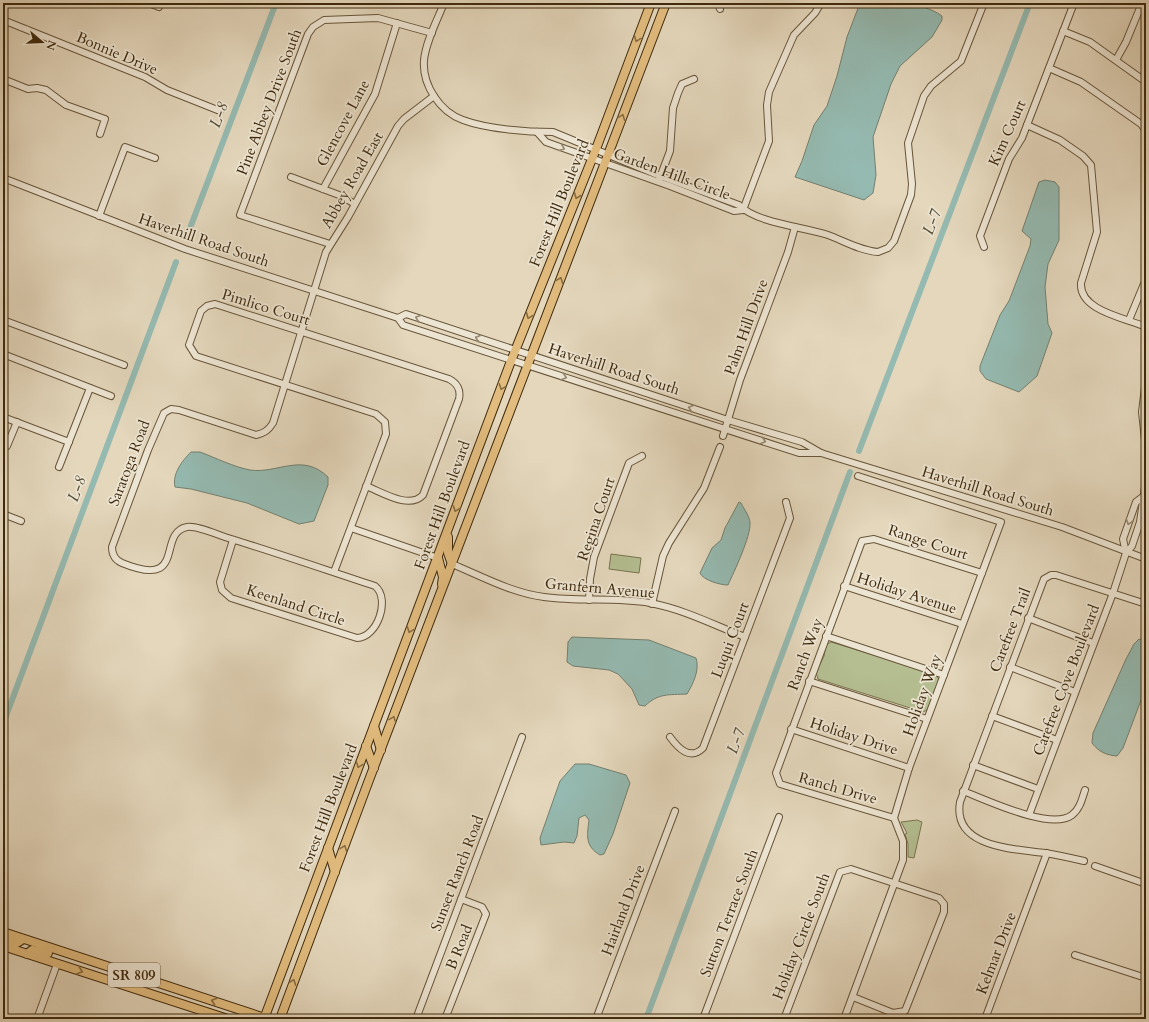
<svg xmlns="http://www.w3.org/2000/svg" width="1149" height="1022" viewBox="0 0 1149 1022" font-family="Cardo,serif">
<rect width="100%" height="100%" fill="#e4d7bc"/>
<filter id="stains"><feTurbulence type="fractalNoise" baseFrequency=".005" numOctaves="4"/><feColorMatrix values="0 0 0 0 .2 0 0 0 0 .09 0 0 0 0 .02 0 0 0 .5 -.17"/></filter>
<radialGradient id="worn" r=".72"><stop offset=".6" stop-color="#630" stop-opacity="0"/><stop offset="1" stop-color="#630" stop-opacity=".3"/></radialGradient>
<g fill="#b4be91" stroke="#7a744f">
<path d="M611,554L641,558L639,573L609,569Z"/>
<path d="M831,642L936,674L939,680L929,709L923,712L818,679L816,672L824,656L826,645Z"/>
<path d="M917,820L922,822L914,858L908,857V844L905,834L907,833L901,822Z"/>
</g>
<g fill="#95bab1" stroke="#73806f">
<path d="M860,3C887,3 920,0 942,16V20L932,37L900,66L891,84L873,137L876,175L873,193L864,200L795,177L802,161L814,125L827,106L837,76L847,37Z"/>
<path d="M1045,180L1055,182L1059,187V240L1048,264L1045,287L1048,324L1052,333L1037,376L1019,392L986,379L980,371V366L1000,315L1009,301L1030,246L1031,239L1022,231L1039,182Z"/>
<path d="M191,452H200C216,458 234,467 250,470C278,474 302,452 328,477V485L314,521L299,524L247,503L191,489L175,487C172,474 182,461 191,452Z"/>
<path d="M739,502L741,503C744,509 750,517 750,523C751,536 734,572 728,585C720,585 703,580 700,573L712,548L721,540L725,528Z"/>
<path d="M572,637L649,640L696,658C700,670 693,684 687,694C669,695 658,693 645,706L639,705L632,689L618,674L609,670L573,666L567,662L568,642Z"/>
<path d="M1139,639L1146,641V687L1123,748L1117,756C1106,755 1099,752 1092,743L1093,733L1126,659L1134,644Z"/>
<path d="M575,764H589L626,775L630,783L613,834L604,854L600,855C585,846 587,836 589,820L585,815L579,818L577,836L574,843L564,842L541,845L540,838L560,781Z"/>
</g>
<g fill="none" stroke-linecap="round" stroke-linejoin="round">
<g stroke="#95bab1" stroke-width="6">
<path d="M187,236L276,3"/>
<path d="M859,451L1030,3"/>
<path d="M3,724L176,262"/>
<path d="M646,1019L850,472"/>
</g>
<g stroke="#685539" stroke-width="8">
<g id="minor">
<path d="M149,3L159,7"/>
<path d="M444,3C437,21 426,41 424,60C422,85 440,112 463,120C487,129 527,132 553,132L660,176L739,205C756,223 804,227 828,235C844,241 861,251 878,252L888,248L894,241L911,195L912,184L908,143L924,96L931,86L961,61L984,3"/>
<path d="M718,3L720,9"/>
<path d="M3,20L145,77L167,90L220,111"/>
<path d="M1063,31L1090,42L1146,82"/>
<path d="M1116,60L1126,42L1142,3"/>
<path d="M1049,68L1081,82L1141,124L1146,131"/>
<path d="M3,79L28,89L37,88L46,90L66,105L105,119L100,134"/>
<path d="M1027,125L1060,140L1083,156L1091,165L1097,232L1081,283C1079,311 1126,318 1146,327"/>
<path d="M537,132L546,142L670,186L734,211L743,210"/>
<path d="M291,177L339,195L355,204"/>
<path d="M3,178L185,249L398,318L403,325L799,453H821"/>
<path d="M659,180L670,151L673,108L678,93L682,84L694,79"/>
<path d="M323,189L375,94L397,23"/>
<path d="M743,210L769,141L767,105L769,92L794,35L815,13L821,3"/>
<path d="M99,216L125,147L155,158"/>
<path d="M330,244L240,215L308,34L313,27L324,20L378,18L432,33"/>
<path d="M984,247L980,236L1009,159L1022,138L1074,3"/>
<path d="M398,318L406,314L728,420L802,442L821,453L1062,527L1146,559"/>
<path d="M3,320L124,365"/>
<path d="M1129,320L1146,279"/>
<path d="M3,354L111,396"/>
<path d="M1146,379L1142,412L1146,449"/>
<path d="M3,417L69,442"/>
<path d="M723,436L740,380L788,252L795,227"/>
<path d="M7,446L17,422"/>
<path d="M59,467L90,388"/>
<path d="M3,514L21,521"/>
<path d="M351,528L438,558"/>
<path d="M233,540L220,582L222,590L231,598L357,638C377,638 391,599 375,586C326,570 277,553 228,538C218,535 196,525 187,527C156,533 188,590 122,563C115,560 112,554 112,547L148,450L164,413L171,409L179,410L256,435C264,433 268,431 273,423L326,252L348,217L398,126L404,119L434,96"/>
<path d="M1126,553L1123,539L1136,502L1144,496"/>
<path d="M452,564C481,576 512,593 544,597C579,602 615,597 650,603C683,609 714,625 745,637"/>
<path d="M334,572L386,434L385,422L376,414L196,356L189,345L201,311L207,306L215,304L449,379C457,383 461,390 459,399L423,495C409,510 382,492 366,486"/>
<path d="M844,586L962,624"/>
<path d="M589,600L590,579L594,557L629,463L642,456"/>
<path d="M652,604L663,556L669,543L704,488L720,447"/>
<path d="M1028,618L1093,643"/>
<path d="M826,636L944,675"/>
<path d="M1010,667L1075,692"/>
<path d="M809,681L927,719"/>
<path d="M992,716L1057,740"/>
<path d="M791,729L909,768"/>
<path d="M670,737C678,748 690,761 703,748L790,518L786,502"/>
<path d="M973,765L1038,789"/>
<path d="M963,791C987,800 1051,831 1072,815C1080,809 1082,799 1085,790"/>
<path d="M1029,815L1113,593L1126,553L1132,546L1140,522L1146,480"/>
<path d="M894,818L780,784L776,773L862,541L874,539L982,573"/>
<path d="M1084,861C1071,858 1058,855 1045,853C1015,849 952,848 960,802L1044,579L1051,575H1056L1146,604"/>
<path d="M1095,866L1146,884"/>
<path d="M1075,955L1146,978"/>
<path d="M37,1019L57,964"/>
<path d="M416,1019L522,737"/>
<path d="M445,1019L486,914L482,907L461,899"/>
<path d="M596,1019L675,811"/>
<path d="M703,1019L779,817"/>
<path d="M784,1019L840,872L851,869L939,898L944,904V912L905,1011L893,1013L853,997"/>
<path d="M844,1019L903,860V841L894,818L909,768L1001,522L858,476"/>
<path d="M985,1019L1047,853"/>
</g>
</g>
<g stroke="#3f2a0d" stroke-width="10">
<g id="major">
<path d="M448,537V553L452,564"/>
<path d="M438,558L443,577L442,584"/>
<path d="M374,726L381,750"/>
<path d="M366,746L374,768"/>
<path d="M328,848L335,872"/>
<path d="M3,932L268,1019"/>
<path d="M3,940L17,943L23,939"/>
<path d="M3,946L228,1019"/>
<path d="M27,954L32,950L48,953"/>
<path d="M264,1019L511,361L596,149L651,3"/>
<path d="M280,1019L369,780L666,3"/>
</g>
</g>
<use href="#minor" stroke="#ede5d3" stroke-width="6"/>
<use href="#major" stroke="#e2bc7e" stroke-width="8"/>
</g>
<defs><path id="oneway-chevron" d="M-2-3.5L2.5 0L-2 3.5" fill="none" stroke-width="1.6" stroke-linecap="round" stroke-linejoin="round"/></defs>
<g stroke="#886c40">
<use href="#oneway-chevron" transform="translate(637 39) rotate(111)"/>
<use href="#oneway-chevron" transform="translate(622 117) rotate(-69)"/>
<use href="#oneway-chevron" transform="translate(577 196) rotate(112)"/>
<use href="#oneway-chevron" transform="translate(560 280) rotate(-69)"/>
<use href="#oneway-chevron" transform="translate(529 316) rotate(112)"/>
<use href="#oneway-chevron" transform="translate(502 387) rotate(110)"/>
<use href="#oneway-chevron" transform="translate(456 509) rotate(110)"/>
<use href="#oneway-chevron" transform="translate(410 630) rotate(111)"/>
<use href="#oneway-chevron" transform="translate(393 719) rotate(-69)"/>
<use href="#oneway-chevron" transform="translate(359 765) rotate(111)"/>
<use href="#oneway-chevron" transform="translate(344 848) rotate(-69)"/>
<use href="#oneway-chevron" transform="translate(80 971) rotate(18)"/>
<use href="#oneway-chevron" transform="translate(293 982) rotate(-70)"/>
<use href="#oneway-chevron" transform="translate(214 1001) rotate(-162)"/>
</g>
<g stroke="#968870">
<use href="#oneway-chevron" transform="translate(562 148) rotate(21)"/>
<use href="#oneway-chevron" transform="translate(418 318) rotate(-161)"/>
<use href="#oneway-chevron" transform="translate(478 338) rotate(-162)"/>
<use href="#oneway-chevron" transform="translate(564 377) rotate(18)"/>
<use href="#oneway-chevron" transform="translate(691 408) rotate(-162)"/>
<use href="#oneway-chevron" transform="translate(763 441) rotate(18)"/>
<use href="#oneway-chevron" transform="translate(1129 522) rotate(108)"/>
</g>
<g text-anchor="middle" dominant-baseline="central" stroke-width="3.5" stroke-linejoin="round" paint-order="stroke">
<rect fill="#ede5d3" stroke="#736248" stroke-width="1" x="108" y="963" width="52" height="24" rx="3"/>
<g font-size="14" font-weight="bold" fill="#3f2a0d">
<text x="134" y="975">SR 809</text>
</g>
<g font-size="15" fill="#3f2a0d" stroke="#ede5d3">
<text transform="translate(117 53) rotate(23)">Bonnie Drive</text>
<text transform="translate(269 102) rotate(-69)">Pine Abbey Drive South</text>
<text transform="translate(343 123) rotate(-62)">Glencove Lane</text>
<text transform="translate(1007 133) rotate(-66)">Kim Court</text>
<text transform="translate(672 174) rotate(20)">Garden Hills Circle</text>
<text transform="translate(352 180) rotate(-60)">Abbey Road East</text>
<text transform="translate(559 203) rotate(-68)">Forest Hill Boulevard</text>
<text transform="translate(204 240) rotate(19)">Haverhill Road South</text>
<text transform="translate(266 307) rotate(17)">Pimlico Court</text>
<text transform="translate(746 327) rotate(-70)">Palm Hill Drive</text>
<text transform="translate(614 369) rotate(18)">Haverhill Road South</text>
<text transform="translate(129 463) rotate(-69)">Saratoga Road</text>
<text transform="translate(988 491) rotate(17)">Haverhill Road South</text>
<text transform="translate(442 505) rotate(-70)">Forest Hill Boulevard</text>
<text transform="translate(596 519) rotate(-71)">Regina Court</text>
<text transform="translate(928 542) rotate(18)">Range Court</text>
<text transform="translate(600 588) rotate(5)">Granfern Avenue</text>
<text transform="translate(907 593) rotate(18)">Holiday Avenue</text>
<text transform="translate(296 605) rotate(18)">Keenland Circle</text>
<text transform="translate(1010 630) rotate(-69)">Carefree Trail</text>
<text transform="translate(730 640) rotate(-69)">Luqui Court</text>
<text transform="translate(805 654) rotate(-70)">Ranch Way</text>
<text transform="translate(1066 680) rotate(-69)">Carefree Cove Boulevard</text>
<text transform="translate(922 695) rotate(-70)">Holiday Way</text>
<text transform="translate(854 736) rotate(18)">Holiday Drive</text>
<text transform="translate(838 788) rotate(16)">Ranch Drive</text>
<text transform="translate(328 808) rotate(-69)">Forest Hill Boulevard</text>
<text transform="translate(457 873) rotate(-69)">Sunset Ranch Road</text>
<text transform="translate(623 910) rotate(-69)">Hairland Drive</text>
<text transform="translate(729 913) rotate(-69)">Sutton Terrace South</text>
<text transform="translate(801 936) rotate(-69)">Holiday Circle South</text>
<text transform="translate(459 947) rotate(-68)">B Road</text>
<text transform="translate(996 953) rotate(-69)">Kelmar Drive</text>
</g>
<g font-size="16" font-style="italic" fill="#544e36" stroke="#ede5d3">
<text transform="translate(219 115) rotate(-69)">L-8</text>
<text transform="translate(932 222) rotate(-69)">L-7</text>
<text transform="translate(77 489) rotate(-69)">L-8</text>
<text transform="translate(736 741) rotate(-70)">L-7</text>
</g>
</g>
<rect width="1149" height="1022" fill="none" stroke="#e4d7bc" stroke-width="16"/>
<rect x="4" y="4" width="1141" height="1014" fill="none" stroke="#3f2a0d" stroke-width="2"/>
<rect x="8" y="8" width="1133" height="1006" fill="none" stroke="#3f2a0d"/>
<g transform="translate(42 42) rotate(109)" stroke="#ede5d3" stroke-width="3" paint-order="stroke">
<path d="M0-3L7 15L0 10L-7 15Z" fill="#3f2a0d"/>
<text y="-6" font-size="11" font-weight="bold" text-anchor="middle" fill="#3f2a0d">N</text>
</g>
<rect width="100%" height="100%" filter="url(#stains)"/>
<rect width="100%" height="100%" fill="url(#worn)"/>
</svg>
